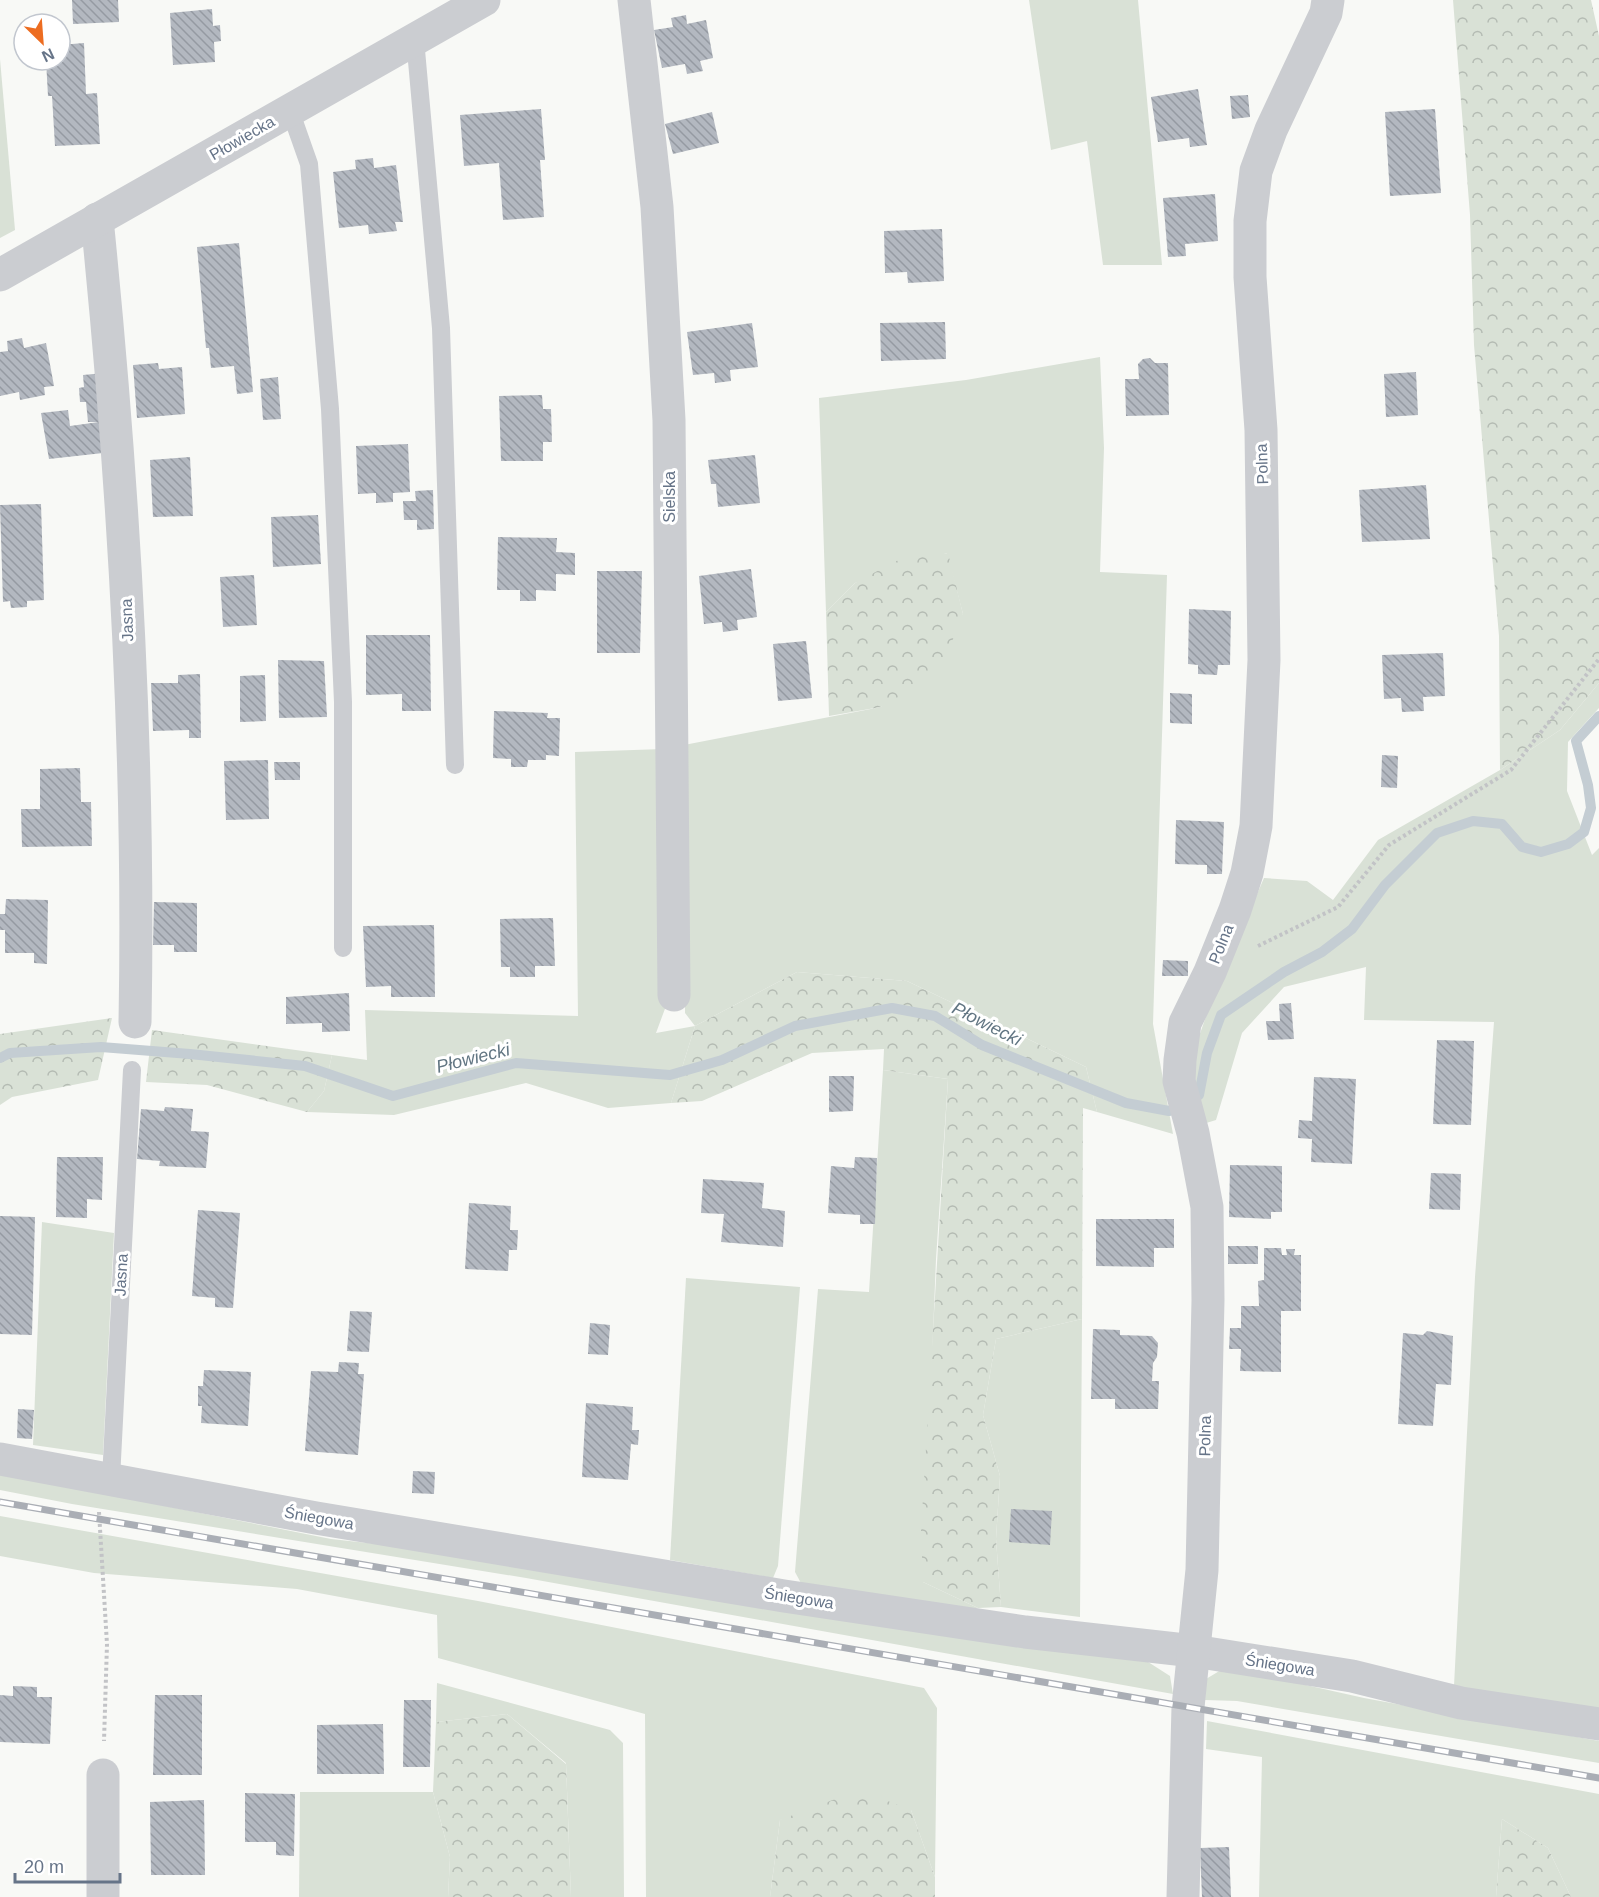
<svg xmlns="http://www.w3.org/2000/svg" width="1599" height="1897" viewBox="0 0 1599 1897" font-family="Helvetica,sans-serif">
<defs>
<pattern id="forest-crowns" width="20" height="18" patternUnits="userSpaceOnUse" patternTransform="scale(1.5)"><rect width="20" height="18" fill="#d9e1d6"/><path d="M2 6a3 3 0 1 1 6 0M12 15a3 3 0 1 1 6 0" fill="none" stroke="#b4bbb3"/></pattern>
<pattern id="building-back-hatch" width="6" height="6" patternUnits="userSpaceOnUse" patternTransform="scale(1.5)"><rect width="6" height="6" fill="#b3b8c0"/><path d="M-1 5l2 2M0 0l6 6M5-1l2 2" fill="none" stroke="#959aa2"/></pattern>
</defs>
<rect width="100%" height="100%" fill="#f8f9f6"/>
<g fill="#d9e1d6">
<path d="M1029,0H1138L1162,265H1103L1087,141L1051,150Z"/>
<path d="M0,59L15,230L0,238Z"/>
<path d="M1100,357L1104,448L1100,572L1167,575L1153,1024L1173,1134L1097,1112L1086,1067L907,981L797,972L695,1026L671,1103L608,1108L526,1083L394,1115L307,1112L324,1091L332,1055L367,1060L365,1010L578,1016L575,752L663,749L666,1006L656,1033L695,1026L685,1013L684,745L881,707L963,614L947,553L855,583L826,612L819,398L966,380Z"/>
<path d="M1599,683V708L1568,742L1567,791L1592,855L1599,848V1709L1454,1686L1475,1277L1494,1022L1364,1020L1366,967L1284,987L1242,1033L1216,1120L1203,1124L1189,1065L1216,988L1264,878L1307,881L1333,900L1378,840L1500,770L1560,730Z"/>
<path d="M883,1070L948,1079L936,1259L923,1582L978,1608L949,1609L802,1585L795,1572L818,1289L869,1292Z"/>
<path d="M42,1222L114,1233L103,1455L33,1445Z"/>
<path d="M686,1278L800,1287L778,1566L773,1578L670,1560Z"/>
<path d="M1082,1319L1080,1617L1001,1607L996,1539L1000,1476L983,1415L996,1339Z"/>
<path d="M0,1473L331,1539L450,1552L1145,1660L1170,1676L1173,1694L526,1578L72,1504L0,1490Z"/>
<path d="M0,1516L478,1601L924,1688L937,1708L935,1877L911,1810L780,1820L770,1897H646L645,1714L438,1658L437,1615L297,1589L94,1573L0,1556Z"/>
<path d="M1226,1667L1364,1698L1599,1741V1763L1237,1701L1205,1700L1206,1679Z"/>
<path d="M437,1683L610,1730L623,1743L624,1897H571L566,1763L507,1714L436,1722Z"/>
<path d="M1207,1721L1599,1794V1897H1571L1548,1848L1502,1819L1496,1897H1259L1262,1757L1206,1749Z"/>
<path d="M300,1792H433L450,1857L448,1897H299Z"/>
</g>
<g fill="url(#forest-crowns)">
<path d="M1453,0H1591L1599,36V683L1560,730L1500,770L1499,636L1474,345L1470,215Z"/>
<path d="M948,553L963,614L939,674L881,707L829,716L826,612L855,583L896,561Z"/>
<path d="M797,972L907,981L1086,1067L1097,1112L1083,1108L1082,1319L996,1339L983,1415L1000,1476L996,1539L1001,1607L978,1608L923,1582L921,1531L948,1079L883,1070L884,1049L812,1053L702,1101L671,1103L695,1026Z"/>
<path d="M112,1018L98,1080L12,1097L0,1105V1034Z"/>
<path d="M152,1030L332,1055L324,1091L307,1112L207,1085L146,1082Z"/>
<path d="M507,1714L566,1764L571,1897H448L450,1857L433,1792L436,1722Z"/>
<path d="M859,1790L911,1810L935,1877V1897H770L780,1820Z"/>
<path d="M1502,1819L1548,1848L1571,1897H1496Z"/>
</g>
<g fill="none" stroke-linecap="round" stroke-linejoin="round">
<path stroke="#c4cdd3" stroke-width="10" d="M0,1058L10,1053L101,1047L190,1054L305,1066L393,1096L516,1063L670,1075L722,1060L795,1026L892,1008L935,1016L982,1045L1126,1103L1169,1111L1199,1095L1207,1053L1221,1015L1284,972L1322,952L1352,929L1385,885L1437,833L1473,821L1502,824L1522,847L1541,852L1568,844L1584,832L1591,808L1588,785L1576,741L1599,716"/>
</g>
<g fill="url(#building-back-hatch)">
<path d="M72,0H118L119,22L73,24Z"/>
<path d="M212,9L213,26L220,25L221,41L214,42L215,62L173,65L170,13Z"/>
<path d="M686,15L687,24L706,20L713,58L700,61L703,71L687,74L685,64L662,68L654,30L673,27L671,18Z"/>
<path d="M84,43L86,94L97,93L100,144L55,146L52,96H48L46,60H60V45Z"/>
<path d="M1198,89L1207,145L1190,147L1189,138L1158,142L1151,97Z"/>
<path d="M1248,95L1250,117L1232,119L1230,96Z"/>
<path d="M541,109L545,160H540L544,217L503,220L499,163L464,166L460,115Z"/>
<path d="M1435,109L1441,193L1390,196L1385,112Z"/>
<path d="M712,112L719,143L673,154L665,124Z"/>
<path d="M373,158L374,168L396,165L403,222H395L397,231L369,234L368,225L339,228L333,172L356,169L355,160Z"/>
<path d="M1215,194L1218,241L1185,244L1186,256L1168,257L1163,198Z"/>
<path d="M942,229L944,281L908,283L907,272L885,273L884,231Z"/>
<path d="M239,243L253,392L237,394L234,366L211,368L209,348H206L197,247Z"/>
<path d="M945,322L946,359L881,361L880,323Z"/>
<path d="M752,323L758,367L730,370L731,381L715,383L714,373L693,375L687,332Z"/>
<path d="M22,338L24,348L46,343L54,386L44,387L45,395L20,400L19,392L0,396V352L8,351L7,341Z"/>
<path d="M1150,358L1155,363H1168L1169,415L1126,416L1125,379H1139L1138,364L1143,359Z"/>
<path d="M158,363L159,369L182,367L185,414L137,418L133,365Z"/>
<path d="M1416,372L1418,415L1386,417L1384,374Z"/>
<path d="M104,373L112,452L49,459L41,413L68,410L70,426L99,422H88L86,402H80L79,388L84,387L83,375Z"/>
<path d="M278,377L281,419L263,420L260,379Z"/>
<path d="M542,395L543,409H551L552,442H543V461H501L499,396Z"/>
<path d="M408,444L410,492L393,493V502L376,503V493L358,494L356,446Z"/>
<path d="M755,455L760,503L718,507L716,484H711L708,460Z"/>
<path d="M190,457L193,516L153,517L150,460Z"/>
<path d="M1426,485L1430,539L1362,542L1359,490Z"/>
<path d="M433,490L434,529L417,530V520H404L403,501H416L415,491Z"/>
<path d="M41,504L44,600L27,601V607L11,608L10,601L3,602L0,505Z"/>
<path d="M318,515L321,564L273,567L271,517Z"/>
<path d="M498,537L557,538L556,552L575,553V575L556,574V591L536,590V601H520V590H497Z"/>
<path d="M751,569L757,617L737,620L738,630L723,632L722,622L704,624L699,576Z"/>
<path d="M597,571H642L640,653H597Z"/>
<path d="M254,575L257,625L223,627L220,577Z"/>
<path d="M1189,609L1231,611L1230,665H1218L1217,675L1198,674V665L1188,664Z"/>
<path d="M366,635H430L431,711H402V694L366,695Z"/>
<path d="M806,641L812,698L778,701L773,644Z"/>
<path d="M1443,653L1445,696L1423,697L1424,711L1402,712L1401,698L1384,699L1382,655Z"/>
<path d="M278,660L324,661L327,717L279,718Z"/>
<path d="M200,674L201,738H189V730L153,731L151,683H178V675Z"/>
<path d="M265,675L266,721L240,722V676Z"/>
<path d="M1170,693L1192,694V724L1170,723Z"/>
<path d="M494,711L548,713L547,718H560L559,756L546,755V760H528L527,767H511V759L493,758Z"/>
<path d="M1382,755L1398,756L1397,788L1381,787Z"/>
<path d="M268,760L269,819L226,820L224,761Z"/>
<path d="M274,762H300V780H275Z"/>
<path d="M80,768L81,802H91L92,846L22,847L21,809H40V769Z"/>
<path d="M1176,820L1224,822L1222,874H1207V865L1175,864Z"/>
<path d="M6,899L48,900L47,964L34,963V953H5V930H0V914H5Z"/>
<path d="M154,902L197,903V952H174V945H153Z"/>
<path d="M553,918L555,966H535V977H510V967H501L500,919Z"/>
<path d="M434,925L435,997H391V986L366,987L363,926Z"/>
<path d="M1163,960L1188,961V976H1162Z"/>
<path d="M349,993L350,1031L322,1032V1023L286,1024V997Z"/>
<path d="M1291,1003L1294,1039L1268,1040L1266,1021H1280L1279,1004Z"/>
<path d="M1437,1040L1474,1041L1471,1125L1433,1124Z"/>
<path d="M829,1076H854L853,1111L829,1112Z"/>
<path d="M1314,1077L1356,1079L1352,1164L1311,1162L1312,1139L1298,1138L1299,1120L1312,1121Z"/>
<path d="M165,1107L193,1109L191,1131L209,1132L206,1168L159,1166L160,1161L137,1159L141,1109L164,1111Z"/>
<path d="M57,1157H103L102,1200L87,1199V1218L56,1217Z"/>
<path d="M855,1157L877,1158L875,1224H860V1215L828,1213L831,1166L854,1168Z"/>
<path d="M1230,1165L1282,1166V1212H1271V1219L1229,1217Z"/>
<path d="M1431,1173L1461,1174L1460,1210L1429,1209Z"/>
<path d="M703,1179L764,1183L762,1208L785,1211L783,1247L721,1242L724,1214L701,1213Z"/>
<path d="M469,1203L511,1206L510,1230H518L517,1250H509L508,1271L465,1269Z"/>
<path d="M198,1210L240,1213L233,1308L215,1307V1298L192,1296Z"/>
<path d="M0,1216L35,1217L32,1335L0,1334Z"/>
<path d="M1096,1219H1174V1248H1154V1267L1096,1266Z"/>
<rect x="1228" y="1246" width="30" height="18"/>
<path d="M1264,1248H1281L1282,1255H1287L1286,1249H1295L1294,1255H1301V1311H1281V1372L1240,1371L1241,1349H1229L1230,1328H1241V1306H1259L1258,1281L1264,1280Z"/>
<path d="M350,1311L372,1312L369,1352L347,1351Z"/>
<path d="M590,1323L610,1325L608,1355L588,1354Z"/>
<path d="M1093,1329L1120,1330V1335L1152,1336L1158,1343L1157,1357L1153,1363L1152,1381H1159L1158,1409H1115V1399H1091Z"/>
<path d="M1427,1331L1453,1336L1451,1385L1436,1384L1433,1426L1398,1424L1403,1333L1423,1335Z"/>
<path d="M339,1362L359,1363L358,1374H364L358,1455L305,1451L311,1371L338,1372Z"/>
<path d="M204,1370L251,1372L248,1426L201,1423L202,1406H198V1386H203Z"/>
<path d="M586,1403L633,1407L632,1430H639L638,1445L631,1444L628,1480L582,1477Z"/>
<path d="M18,1409L34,1410L32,1439L17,1438Z"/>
<path d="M413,1471L435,1472L434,1494L412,1493Z"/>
<path d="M1011,1509L1052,1511L1050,1545L1009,1542Z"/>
<path d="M13,1686L37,1687V1697H52L50,1744L0,1742V1695L13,1696Z"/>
<path d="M155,1695H202V1775H153Z"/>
<path d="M404,1700H431L430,1767H403Z"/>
<path d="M383,1724L384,1774H317V1725Z"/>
<path d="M245,1793L295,1794L294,1856L276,1855V1842H245Z"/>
<path d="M204,1800L205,1875H151L150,1802Z"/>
<path d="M1229,1847L1231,1897H1202L1200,1848Z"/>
</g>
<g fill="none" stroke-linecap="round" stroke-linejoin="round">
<g stroke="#c2c3c6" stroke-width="4" stroke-dasharray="3 3" stroke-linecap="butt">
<path d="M1258,946L1338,907L1389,845L1511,770L1599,659"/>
<path d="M99,1512L107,1644L104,1741"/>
</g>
<g stroke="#cbcdd1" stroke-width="18">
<path d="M415,39L441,328L455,765"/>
<path d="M290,110L309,164L330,409L343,702V948"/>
<path d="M111,1479L132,1070"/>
</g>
<g stroke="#cbcdd1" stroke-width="33">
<path d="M634,0L657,207L669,420L674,995"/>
<path d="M97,219C124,486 140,754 135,1022"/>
<path d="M0,275L484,0"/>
<path d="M0,1459L316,1518L784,1596L1025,1632L1194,1651L1352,1676L1461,1703L1599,1724"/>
<path d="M103,1897V1775"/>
<path d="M1183,1897L1188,1707L1202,1570L1208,1300L1207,1207L1193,1133L1179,1081L1180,1060L1185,1023L1210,972L1235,910L1247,873L1256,826L1264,660L1261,430L1250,277V221L1256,171L1271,130L1326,13L1328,0"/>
</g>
<g stroke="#aaaeb5" stroke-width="7">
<path id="rail" d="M0,1502L1599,1778"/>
</g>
<use href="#rail" stroke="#fff" stroke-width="4.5" stroke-dasharray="14" stroke-linecap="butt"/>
</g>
<g text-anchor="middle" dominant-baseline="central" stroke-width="6" stroke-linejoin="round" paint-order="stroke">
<g font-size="16" fill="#667488" stroke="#fff">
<text transform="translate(242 138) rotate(-30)">Płowiecka</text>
<text transform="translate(1262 464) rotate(-92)">Polna</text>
<text transform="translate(669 497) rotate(-90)">Sielska</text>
<text transform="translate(127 620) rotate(-92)">Jasna</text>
<text transform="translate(1221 944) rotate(-68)">Polna</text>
<text transform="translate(121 1275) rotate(-87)">Jasna</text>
<text transform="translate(1205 1436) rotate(-89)">Polna</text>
<text transform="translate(319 1518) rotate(10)">Śniegowa</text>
<text transform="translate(799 1598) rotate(9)">Śniegowa</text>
<text transform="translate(1280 1665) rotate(9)">Śniegowa</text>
</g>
<g font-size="18" font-style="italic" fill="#627683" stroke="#fff">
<text transform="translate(987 1024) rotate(27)">Płowiecki</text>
<text transform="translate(473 1058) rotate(-14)">Płowiecki</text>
</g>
</g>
<g transform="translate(42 42) rotate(155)"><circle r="28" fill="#ffffff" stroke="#c2c7cf" stroke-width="1.5"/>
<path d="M0-4.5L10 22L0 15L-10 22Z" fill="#ed6d21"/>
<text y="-9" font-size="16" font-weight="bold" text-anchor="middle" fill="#667488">N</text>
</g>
<path d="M15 1873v9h105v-9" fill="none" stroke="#667488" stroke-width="3"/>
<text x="24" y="1873" font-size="18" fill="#667488" stroke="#ffffff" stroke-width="4.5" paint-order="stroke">20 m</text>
</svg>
